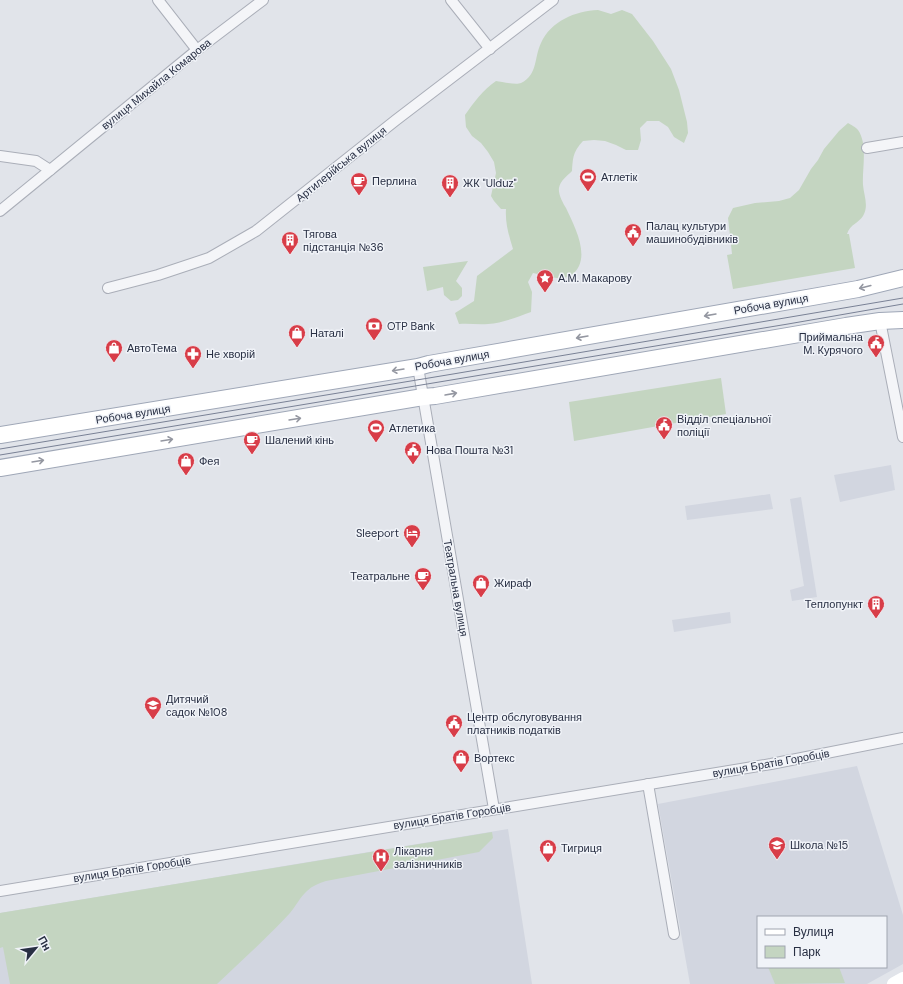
<svg xmlns="http://www.w3.org/2000/svg" width="903" height="984" viewBox="0 0 903 984" font-family="'DM Sans',sans-serif">
<rect width="100%" height="100%" fill="#e1e4ea"/>
<g fill="#d2d6e0" fill-rule="evenodd">
<path d="M891,465L895,490L840,502L834,475Z"/>
<path d="M770,494L773,509L687,520L685,506Z"/>
<path d="M801,497L817,597L792,601L790,590L804,586L790,499Z"/>
<path d="M730,612L731,623L674,632L672,620Z"/>
<path d="M857,766L903,915V964L867,984H690L658,804ZM758,917H886V967H758Z"/>
<path d="M508,829L532,984H0V913Z"/>
</g>
<g fill="#c4d5c1">
<path d="M598,10L611,14L622,10L632,14L653,41L671,69L679,90L687,122L688,133L684,143L674,137L668,127L659,121H647L640,128L641,140L638,150H626L616,145L605,141L594,140L583,141C573,152 573,157 572,171C567,176 560,181 559,188C558,194 563,203 566,208C573,223 587,249 579,266C569,286 550,276 533,273L528,282L532,292L531,312C517,317 503,323 488,324C478,325 469,323 459,324L455,313L474,301L477,276L513,249C509,236 505,223 506,209H501L494,201L491,196L496,173L494,162L488,152L481,143L472,136L466,127L465,115C474,102 483,90 496,81C502,82 516,85 521,83C538,75 534,57 541,43C551,21 575,11 598,10Z"/>
<path d="M848,123C851,125 856,127 858,130C868,144 862,169 863,185C864,196 869,206 863,216C859,223 850,224 847,234H849L855,268L733,289L727,255L732,254L728,218L733,208L755,203L779,201L790,198L799,190L811,169L818,160L824,149L839,131Z"/>
<path d="M468,261L456,281L462,288V296L458,300L451,301L444,295L443,287L427,291L423,267Z"/>
<path d="M721,378L726,414L574,441L569,402Z"/>
<path d="M492,832L493,838L479,852L326,881C319,883 312,886 307,891C300,897 296,906 290,913C267,938 241,961 217,984H10L3,947L0,948V913Z"/>
<path d="M768,967H839L845,983L775,984Z"/>
</g>
<g fill="none" stroke-linecap="round" stroke-linejoin="round">
<g stroke="#aaaeb8" stroke-width="12">
<g id="street">
<path d="M158,0L197,50"/>
<path d="M451,0L490,49"/>
<path d="M867,148L903,142"/>
<path d="M0,156L36,161L50,170"/>
<path d="M0,211L197,50L263,0"/>
<path d="M108,288L158,275L209,258L256,231L396,120L553,0"/>
<path d="M880,321L903,437"/>
<path d="M418,367L494,809"/>
<path d="M648,784L674,934"/>
<path d="M0,891L771,764L903,738"/>
</g>
</g>
<g stroke="#9fa7b7" stroke-width="18">
<g id="primary">
<path d="M0,435L418,367L429,364L858,289L903,278"/>
<path d="M0,468L423,397L435,396L846,326L880,321L903,320"/>
</g>
</g>
<use href="#street" stroke="#f4f5f8" stroke-width="10"/>
<path stroke="#fff" stroke-width="14" d="M894,984L903,979"/>
<use href="#primary" stroke="#fff" stroke-width="16"/>
<g stroke="#798195" stroke-width="1">
<path d="M0,449L453,374L903,298"/>
<path d="M0,455L788,324L903,304"/>
</g>
</g>
<defs><path id="oneway-shaft" d="M-6 0H5M1.5-3L5.5 0L1.5 3" fill="none" stroke-width="1.6" stroke-linecap="round" stroke-linejoin="round"/></defs>
<g stroke="#9497a1">
<use href="#oneway-shaft" transform="translate(865 287) rotate(166)"/>
<use href="#oneway-shaft" transform="translate(710 315) rotate(170)"/>
<use href="#oneway-shaft" transform="translate(582 337) rotate(170)"/>
<use href="#oneway-shaft" transform="translate(398 370) rotate(171)"/>
<use href="#oneway-shaft" transform="translate(451 394) rotate(-10)"/>
<use href="#oneway-shaft" transform="translate(295 419) rotate(-9)"/>
<use href="#oneway-shaft" transform="translate(167 440) rotate(-9)"/>
<use href="#oneway-shaft" transform="translate(38 461) rotate(-9)"/>
</g>
<defs>
<g id="stadium-pin" transform="scale(0.9)"><path d="M0 17L-7.5 6A9.5 9.5 0 1 1 7.5 6Z" fill="#d83d48" stroke="#f0f3f8"/><path d="M0-5a6.5 5 0 1 0 0 10a6.5 5 0 1 0 0-10ZM-3.5-1.8h7v3.6h-7Z" fill="#fff"/></g>
<g id="cafe-pin" transform="scale(0.9)"><path d="M0 17L-7.5 6A9.5 9.5 0 1 1 7.5 6Z" fill="#d83d48" stroke="#f0f3f8"/><path d="M-5.5-4.5H6V0H3Q3 3.5 0 3.5H-2.5Q-5.5 3.5-5.5 0ZM3-3.2v2h1.7v-2ZM-6 4.5H4V6H-6Z" fill="#fff"/></g>
<g id="building-pin" transform="scale(0.9)"><path d="M0 17L-7.5 6A9.5 9.5 0 1 1 7.5 6Z" fill="#d83d48" stroke="#f0f3f8"/><path d="M-4-6H4V6H1V3H-1V6H-4ZM-2.5-4.3h1.7v1.8h-1.7ZM.8-4.3h1.7v1.8H.8ZM-2.5-1h1.7V.8h-1.7ZM.8-1h1.7V.8H.8Z" fill="#fff"/></g>
<g id="civic-pin" transform="scale(0.9)"><path d="M0 17L-7.5 6A9.5 9.5 0 1 1 7.5 6Z" fill="#d83d48" stroke="#f0f3f8"/><path d="M-.6-6.5H3V-4.5H.6V-3L4-1V1h2V6H-6V1h2V-1L-.6-3ZM-1.2 2.5V6h2.4V2.5Z" fill="#fff"/></g>
<g id="sight-pin" transform="scale(0.9)"><path d="M0 17L-7.5 6A9.5 9.5 0 1 1 7.5 6Z" fill="#d83d48" stroke="#f0f3f8"/><path d="M0-6L1.8-2.2L6-1.7L2.9 1.2L3.7 5.4L0 3.3L-3.7 5.4L-2.9 1.2L-6-1.7L-1.8-2.2Z" fill="#fff"/></g>
<g id="bank-pin" transform="scale(0.9)"><path d="M0 17L-7.5 6A9.5 9.5 0 1 1 7.5 6Z" fill="#d83d48" stroke="#f0f3f8"/><path d="M-6-4H6V4H-6ZM0-2.3a2.3 2.3 0 1 0 0 4.6a2.3 2.3 0 1 0 0-4.6Z" fill="#fff"/></g>
<g id="shop-pin" transform="scale(0.9)"><path d="M0 17L-7.5 6A9.5 9.5 0 1 1 7.5 6Z" fill="#d83d48" stroke="#f0f3f8"/><path d="M-5-2.5h2.3a2.7 3.5 0 0 1 5.4 0H5L5.5 6h-11ZM-1.5-2.5h3a1.5 2.3 0 0 0-3 0Z" fill="#fff"/></g>
<g id="pharmacy-pin" transform="scale(0.9)"><path d="M0 17L-7.5 6A9.5 9.5 0 1 1 7.5 6Z" fill="#d83d48" stroke="#f0f3f8"/><path d="M-2-6h4v4h4v4h-4v4h-4v-4h-4v-4h4Z" fill="#fff"/></g>
<g id="hotel-pin" transform="scale(0.9)"><path d="M0 17L-7.5 6A9.5 9.5 0 1 1 7.5 6Z" fill="#d83d48" stroke="#f0f3f8"/><path d="M-6-4.5h1.5V1H6V5H4.5V3h-9V5H-6ZM-4 0a1.8 1.8 0 1 1 3.6 0ZM.5 0V-2.5h3Q6-2.5 6 0Z" fill="#fff"/></g>
<g id="school-pin" transform="scale(0.9)"><path d="M0 17L-7.5 6A9.5 9.5 0 1 1 7.5 6Z" fill="#d83d48" stroke="#f0f3f8"/><path d="M0-5L7-2L0 1L-7-2ZM-4 1L0 2.5L4 1V4Q0 6-4 4Z" fill="#fff"/></g>
<g id="hospital-pin" transform="scale(0.9)"><path d="M0 17L-7.5 6A9.5 9.5 0 1 1 7.5 6Z" fill="#d83d48" stroke="#f0f3f8"/><path d="M-5-5h3v3.5h4V-5h3V5h-3V1.5h-4V5h-3Z" fill="#fff"/></g>
</defs>
<g fill-rule="evenodd">
<use href="#stadium-pin" x="588" y="177"/>
<use href="#cafe-pin" x="359" y="181"/>
<use href="#building-pin" x="450" y="183"/>
<use href="#civic-pin" x="633" y="232"/>
<use href="#building-pin" x="290" y="240"/>
<use href="#sight-pin" x="545" y="278"/>
<use href="#bank-pin" x="374" y="326"/>
<use href="#shop-pin" x="297" y="333"/>
<use href="#civic-pin" x="876" y="343"/>
<use href="#shop-pin" x="114" y="348"/>
<use href="#pharmacy-pin" x="193" y="354"/>
<use href="#civic-pin" x="664" y="425"/>
<use href="#stadium-pin" x="376" y="428"/>
<use href="#cafe-pin" x="252" y="440"/>
<use href="#civic-pin" x="413" y="450"/>
<use href="#shop-pin" x="186" y="461"/>
<use href="#hotel-pin" x="412" y="533"/>
<use href="#cafe-pin" x="423" y="576"/>
<use href="#shop-pin" x="481" y="583"/>
<use href="#building-pin" x="876" y="604"/>
<use href="#school-pin" x="153" y="705"/>
<use href="#civic-pin" x="454" y="723"/>
<use href="#shop-pin" x="461" y="758"/>
<use href="#school-pin" x="777" y="845"/>
<use href="#shop-pin" x="548" y="848"/>
<use href="#hospital-pin" x="381" y="857"/>
</g>
<g text-anchor="middle" dominant-baseline="central" stroke-width="3" stroke-linejoin="round" paint-order="stroke">
<g font-size="11" fill="#282f43" stroke="#f0f3f8">
<text transform="translate(156 84) rotate(-39)">вулиця Михайла Комарова</text>
<text transform="translate(341 164) rotate(-39)">Артилерійська вулиця</text>
<text transform="translate(771 304) rotate(-10)">Робоча вулиця</text>
<text transform="translate(452 360) rotate(-10)">Робоча вулиця</text>
<text transform="translate(133 414) rotate(-9)">Робоча вулиця</text>
<text transform="translate(456 588) rotate(80)">Театральна вулиця</text>
<text transform="translate(771 763) rotate(-10)">вулиця Братів Горобців</text>
<text transform="translate(452 816) rotate(-9)">вулиця Братів Горобців</text>
<text transform="translate(132 869) rotate(-9)">вулиця Братів Горобців</text>
</g>
<g font-size="11" fill="#282f43" stroke="#f0f3f8" text-anchor="start">
<text x="601" y="177">Атлетік</text>
<text x="372" y="181">Перлина</text>
<text x="463" y="183">ЖК "Ulduz"</text>
<text x="646" y="226">Палац культури<tspan x="646" dy="13">машинобудівників</tspan></text>
<text x="303" y="234">Тягова<tspan x="303" dy="13">пiдстанцiя №36</tspan></text>
<text x="558" y="278">А.М. Макарову</text>
<text x="387" y="326">OTP Bank</text>
<text x="310" y="333">Наталі</text>
<text x="863" y="337" text-anchor="end">Приймальна<tspan x="863" dy="13">М. Курячого</tspan></text>
<text x="127" y="348">АвтоТема</text>
<text x="206" y="354">Не хворій</text>
<text x="677" y="419">Відділ спеціальної<tspan x="677" dy="13">поліції</tspan></text>
<text x="389" y="428">Атлетика</text>
<text x="265" y="440">Шалений кінь</text>
<text x="426" y="450">Нова Пошта №31</text>
<text x="199" y="461">Фея</text>
<text x="399" y="533" text-anchor="end">Sleeport</text>
<text x="410" y="576" text-anchor="end">Театральне</text>
<text x="494" y="583">Жираф</text>
<text x="863" y="604" text-anchor="end">Теплопункт</text>
<text x="166" y="699">Дитячий<tspan x="166" dy="13">садок №108</tspan></text>
<text x="467" y="717">Центр обслуговування<tspan x="467" dy="13">платників податків</tspan></text>
<text x="474" y="758">Вортекс</text>
<text x="790" y="845">Школа №15</text>
<text x="561" y="848">Тигриця</text>
<text x="394" y="851">Лікарня<tspan x="394" dy="13">залізничників</tspan></text>
</g>
</g>
<rect x="757" y="916" width="130" height="52" fill="#f0f3f8" stroke="#a0a5b0"/>
<rect x="765" y="929" width="20" height="6" fill="#ffffff" stroke="#a0a5b0"/>
<text x="793" y="936" font-size="12" fill="#282f43">Вулиця</text>
<rect x="765" y="946" width="20" height="12" fill="#c4d5c1" stroke="#a0a5b0"/>
<text x="793" y="956" font-size="12" fill="#282f43">Парк</text>
<g transform="translate(36 948) rotate(61)" stroke="#f0f3f8" stroke-width="3" paint-order="stroke">
<path d="M0-3L7 15L0 10L-7 15Z" fill="#282f43"/>
<text y="-6" font-size="11" font-weight="bold" text-anchor="middle" fill="#282f43">Пн</text>
</g>
</svg>
